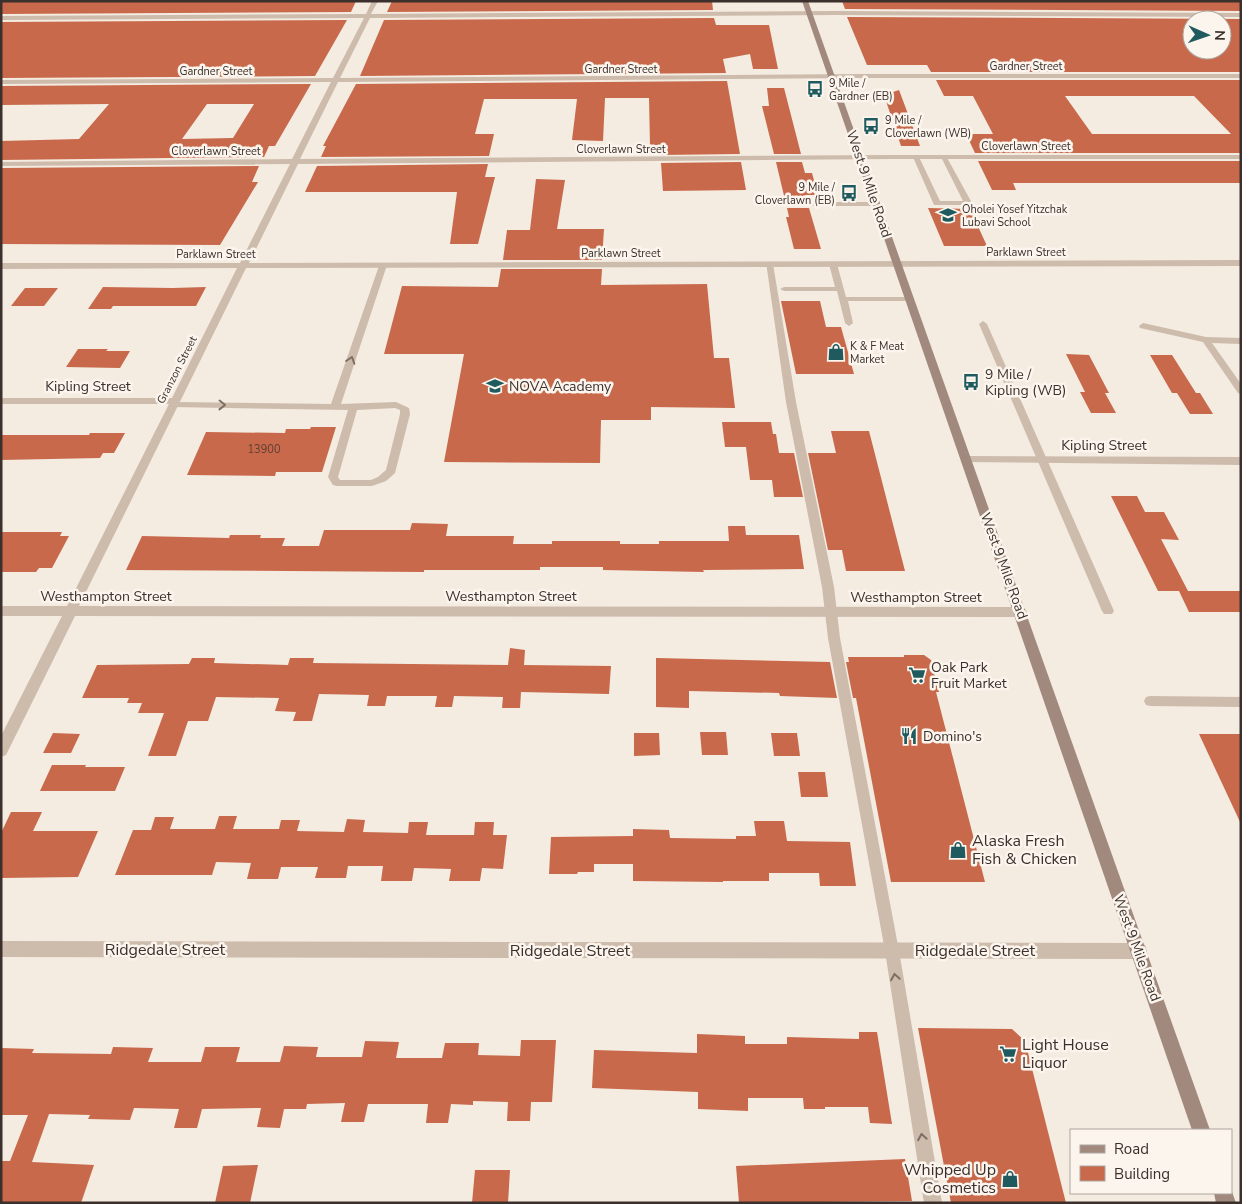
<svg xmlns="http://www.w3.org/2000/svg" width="1242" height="1204" viewBox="0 0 1242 1204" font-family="'Nunito Sans',sans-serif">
<rect width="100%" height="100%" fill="#f4ebe1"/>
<g fill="#c8694b" fill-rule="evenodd">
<path d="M1,1H356L351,12L1,14Z"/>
<path d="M392,1H712L713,10L387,12Z"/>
<path d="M842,1H1241V11L845,9Z"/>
<path d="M847,17L1241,19V72H931L927,65H867ZM1192,20H1222V50H1192Z"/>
<path d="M714,18L716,25H769L778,69H753L750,54L723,59L726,73L360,76L384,20Z"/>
<path d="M347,20L315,76L1,78V22Z"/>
<path d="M936,80H1241V153H975L966,134H993L973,96H944ZM1065,96H1194L1231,134H1092Z"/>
<path d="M727,81L740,154L660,155V145H650L649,98H605L603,141L572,140L577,99H484L475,134H494L489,156L321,157L326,146H323L356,84Z"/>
<path d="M311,84L275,146H269L264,157L1,160V141L79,139L109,104L1,105V86ZM207,104H254L233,138L182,139Z"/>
<path d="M767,88H784L801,154H774L762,106H769Z"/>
<path d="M899,90L920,146H901L884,95Z"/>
<path d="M978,161H1241V183H1013L1016,190H992Z"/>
<path d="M741,162L746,190L663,191L661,163Z"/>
<path d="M776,162H802L805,173H812L818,195H805L807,200H785Z"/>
<path d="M488,164L485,177H495L478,244H450L457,192H305L317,166Z"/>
<path d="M259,166L252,182H258L220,245L1,244V168Z"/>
<path d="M536,179L565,180L557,229H604L602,260H503L507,230H530Z"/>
<path d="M787,208H809L821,249H794L786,217H789Z"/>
<path d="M928,208L970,209L987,246H944Z"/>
<path d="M501,269H602L601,285L707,284L714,358H729L735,408L651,407V420H601L600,463L444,462L464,354H384L402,286L498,287Z"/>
<path d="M103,287L173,288L206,287L196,306H113L111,309H88Z"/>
<path d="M25,288H58L44,306H11Z"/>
<path d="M781,301H820L826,327H841L854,374H796Z"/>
<path d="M78,349H108L106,351H130L120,368L66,367Z"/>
<path d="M1066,354L1089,355L1109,393H1105L1116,413H1091L1080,392H1085Z"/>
<path d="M1150,355H1172L1196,393H1200L1213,414H1190L1177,393H1172Z"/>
<path d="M722,422H771L773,434H776L779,453H794L803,497H774L772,480H750L746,447H725Z"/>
<path d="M311,427H336L322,472H276L275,476L187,475L206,432L285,433L286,429H310Z"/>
<path d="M831,431H869L905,571H846L842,550H828L808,453H836Z"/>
<path d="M90,433H125L114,453H103L100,458L1,460V435H89Z"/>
<path d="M1111,496H1137L1145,512H1164L1179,540L1161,539L1188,591H1181H1241V612H1189L1179,591H1158Z"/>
<path d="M412,523L448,524L446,536H514L513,544H552V541H620V544H659V541H729L728,526H745L746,535H799L804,569L703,570L704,572L603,570V567H540V570H424V572L126,570L142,536L229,538L230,535H261L260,538H285L282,546H319L324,530H410Z"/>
<path d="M1,532H62L60,536H69L52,568H39L36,572H1Z"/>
<path d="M510,648L525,650L524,665L611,666L609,694L521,692L520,708H502L503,697L454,696L452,707H435L437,696H387L385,706H367L369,695L319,694L312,721H293L296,712L275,711L279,698L216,697L208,721H188L176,756H148L164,713H138L142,703H127L129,698H82L97,665L189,664L192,658H215L214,663L288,665L290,658H314L313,663L508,665Z"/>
<path d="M904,655H924L931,660L939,692H936L985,882H891L856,698H853L846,662H849L848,657H904Z"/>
<path d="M656,658L830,662L837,698L780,696L779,693L689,691V708L656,707Z"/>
<path d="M700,732H726L728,755H702Z"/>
<path d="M53,733L80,734L71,753H43Z"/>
<path d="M634,733H659L660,755L634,756Z"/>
<path d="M771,733H797L800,756H774Z"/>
<path d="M1199,734H1241V824Z"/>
<path d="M52,765H86L85,767H125L115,791H40Z"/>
<path d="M798,772H825L828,797H801Z"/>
<path d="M11,812H42L33,831H98L78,877L1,878V833Z"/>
<path d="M219,816H237L233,829H279L281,820H300L297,831L344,832L347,819L365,820L363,832L408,833L409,822H428L426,835H474L475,822H494L493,835H507L503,869L482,868L480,881H449L451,869L414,868L412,881H381L383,866H348L346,878H315L318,867H281L278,879H247L251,863L216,862L212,875H115L133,830H151L155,817H174L170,829H215Z"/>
<path d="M754,821H784L787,841L850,842L856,886H820L819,873H769V881H723V882L633,881V864H594V872H578L577,874H549L551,837L633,836V829L669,830L670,838L736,839V836H756Z"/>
<path d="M918,1028L1012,1029L1025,1041L1066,1203H951Z"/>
<path d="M859,1032H877L892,1124L870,1123L868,1107H825V1109H804L803,1098H748V1111L698,1109V1092L592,1088L594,1050L697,1053V1034L745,1036V1044H787V1037L859,1039Z"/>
<path d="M521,1040H556L552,1102H531L530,1121H507L508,1102L473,1101V1105L451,1104L448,1123H426L428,1104H368L364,1122H341L345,1103L307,1104L306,1109H284L280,1128L257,1127L261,1108L202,1109L197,1128H174L179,1109L134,1108L130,1120L88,1119L90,1115L49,1114L32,1162L94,1165L81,1203H1V1161H10L28,1115H1V1048L34,1049L32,1053L111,1054L113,1047L153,1048L148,1062H201L205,1047H240L236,1062H280L284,1046L318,1047L316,1057H362L365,1041L399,1042L396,1058H442L445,1043H479L478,1055L520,1056Z"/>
<path d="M905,1159L912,1201L739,1203L736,1166Z"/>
<path d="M258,1165L250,1203H215L223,1166Z"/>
<path d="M475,1170H510L508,1203H472Z"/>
</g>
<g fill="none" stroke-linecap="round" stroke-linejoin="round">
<g fill="#cdbbac" fill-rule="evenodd">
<path d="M916,155L919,157L940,201H963L941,157L946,156L972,203L971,205H934L913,157Z"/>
<path d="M761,202H877L881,204L877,206H764L760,204Z"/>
<path d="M766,262L773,264L796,402L834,587L840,638L899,951L942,1203H924L885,951L828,638L822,587L786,402Z"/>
<path d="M830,262L837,264L846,297H910L914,299L910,301H848L853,323L849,326L845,323L837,291H784L780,289L784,287H835L829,264Z"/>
<path d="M380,263L387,265L341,404L396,402L409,408L410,414L395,473L386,481L372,486H337L333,485L328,477L348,410L171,407L169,405L174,402L331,404ZM395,408L400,410V414L386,470L378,477L371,480H340L338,477L357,410Z"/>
<path d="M983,321L987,324L1114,611L1112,614H1104L1102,611L979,324Z"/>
<path d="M1143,323L1206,337L1241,338V344L1212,343L1241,384V394L1238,393L1203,342L1140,328L1139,326Z"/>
<path d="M1150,696L1241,697V707L1150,706L1146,705L1144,701L1146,697Z"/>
</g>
<g fill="#cdbbac" fill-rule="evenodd">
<path d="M372,1H378L371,14L834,11L1241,13V17L834,15L370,18L340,78L859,74H1241V78H859L338,82L300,159L891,155H1241V159H891L298,164L249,263L1241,260V266L246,268L79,606L1021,607L1025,609L1027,612L1025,615L1021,617L75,616L6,755L1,757V736L62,616H1V606H67L169,404H1V398H172L237,268L1,269V263H240L290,164L1,166V162L292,159L331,82L1,84V80L333,78L364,18L1,20V16L366,14Z"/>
<path d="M967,456L1241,457V465L963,462L962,460Z"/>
<path d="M1,941L1139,943L1145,945L1147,951L1145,957L1139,959L1,957Z"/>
</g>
<g fill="#a18a7d" fill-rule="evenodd">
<path d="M802,1H808L1210,1130H1192Z"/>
<path d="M1231,1189L1236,1203H1216L1214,1193H1231Z"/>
</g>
</g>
<defs><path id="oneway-chevron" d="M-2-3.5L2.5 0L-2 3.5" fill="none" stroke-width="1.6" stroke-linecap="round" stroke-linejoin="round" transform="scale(1.25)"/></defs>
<g stroke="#7d6f65">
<use href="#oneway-chevron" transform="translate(351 360) rotate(-72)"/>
<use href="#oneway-chevron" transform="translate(222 405) rotate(1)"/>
<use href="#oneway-chevron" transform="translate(895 977) rotate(-99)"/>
<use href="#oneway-chevron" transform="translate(922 1137) rotate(-100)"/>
</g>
<defs>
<g id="bus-bare" transform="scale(1.35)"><path d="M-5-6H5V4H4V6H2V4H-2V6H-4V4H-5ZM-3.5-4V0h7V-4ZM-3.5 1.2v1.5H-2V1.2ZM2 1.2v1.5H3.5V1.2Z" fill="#1f5a5e" stroke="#fbf5ee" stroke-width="2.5" paint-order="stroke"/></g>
<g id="school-bare" transform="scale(1.35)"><path d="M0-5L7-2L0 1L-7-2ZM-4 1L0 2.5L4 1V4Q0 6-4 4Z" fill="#1f5a5e" stroke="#fbf5ee" stroke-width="2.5" paint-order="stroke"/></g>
<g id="shop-bare" transform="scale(1.35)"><path d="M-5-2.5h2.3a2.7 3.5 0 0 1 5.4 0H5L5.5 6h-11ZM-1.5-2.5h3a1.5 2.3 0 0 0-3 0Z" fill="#1f5a5e" stroke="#fbf5ee" stroke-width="2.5" paint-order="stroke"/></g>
<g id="supermarket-bare" transform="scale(1.35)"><path d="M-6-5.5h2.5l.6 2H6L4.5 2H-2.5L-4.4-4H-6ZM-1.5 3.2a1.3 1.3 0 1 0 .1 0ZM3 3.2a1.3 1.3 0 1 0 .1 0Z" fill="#1f5a5e" stroke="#fbf5ee" stroke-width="2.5" paint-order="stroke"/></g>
<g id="restaurant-bare" transform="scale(1.35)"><path d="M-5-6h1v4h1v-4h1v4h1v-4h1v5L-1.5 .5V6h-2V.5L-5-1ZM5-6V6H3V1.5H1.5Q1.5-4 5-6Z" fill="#1f5a5e" stroke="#fbf5ee" stroke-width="2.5" paint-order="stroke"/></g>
</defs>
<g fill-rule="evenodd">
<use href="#bus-bare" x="815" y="89"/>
<use href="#bus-bare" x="871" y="126"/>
<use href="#bus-bare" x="849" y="193"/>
<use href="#school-bare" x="948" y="215"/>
<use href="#shop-bare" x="836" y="352"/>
<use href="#bus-bare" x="971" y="382"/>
<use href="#school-bare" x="495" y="386"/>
<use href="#supermarket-bare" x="917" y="675"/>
<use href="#restaurant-bare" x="909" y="736"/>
<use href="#shop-bare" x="958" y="850"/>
<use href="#supermarket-bare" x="1008" y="1054"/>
<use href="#shop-bare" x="1010" y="1179"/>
</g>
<g text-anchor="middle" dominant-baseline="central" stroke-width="5" stroke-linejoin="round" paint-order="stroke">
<g font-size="11" fill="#3b302b" stroke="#fbf5ee">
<text x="1026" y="66">Gardner Street</text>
<text x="621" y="69">Gardner Street</text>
<text x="216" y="71">Gardner Street</text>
<text x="1026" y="146">Cloverlawn Street</text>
<text x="621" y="149">Cloverlawn Street</text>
<text x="216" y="151">Cloverlawn Street</text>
<text x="1026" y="252">Parklawn Street</text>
<text x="621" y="253">Parklawn Street</text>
<text x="216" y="254">Parklawn Street</text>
<text transform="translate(177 370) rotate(-63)">Granzon Street</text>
</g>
<g font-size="11" fill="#3b302b" stroke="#fbf5ee" text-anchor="start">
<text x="829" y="83">9 Mile /<tspan x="829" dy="13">Gardner (EB)</tspan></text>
<text x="885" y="120">9 Mile /<tspan x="885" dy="13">Cloverlawn (WB)</tspan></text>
<text x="835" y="187" text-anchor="end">9 Mile /<tspan x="835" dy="13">Cloverlawn (EB)</tspan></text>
<text x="962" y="209">Oholei Yosef Yitzchak<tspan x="962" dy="13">Lubavi School</tspan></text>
<text x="850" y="346">K &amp; F Meat<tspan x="850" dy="13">Market</tspan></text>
</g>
<g font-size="11" fill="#5e3e33">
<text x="264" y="449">13900</text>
</g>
<g font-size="14" fill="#3b302b" stroke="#fbf5ee">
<text transform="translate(869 184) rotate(71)">West 9 Mile Road</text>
<text x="88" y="386">Kipling Street</text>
<text x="1104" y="445">Kipling Street</text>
<text transform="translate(1004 566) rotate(70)">West 9 Mile Road</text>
<text x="106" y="596">Westhampton Street</text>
<text x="511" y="596">Westhampton Street</text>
<text x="916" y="597">Westhampton Street</text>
<text transform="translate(1137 948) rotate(70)">West 9 Mile Road</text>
</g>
<g font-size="14" fill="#3b302b" stroke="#fbf5ee" text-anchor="start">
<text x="985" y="374">9 Mile /<tspan x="985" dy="16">Kipling (WB)</tspan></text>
<text x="509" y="386">NOVA Academy</text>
<text x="931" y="667">Oak Park<tspan x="931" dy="16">Fruit Market</tspan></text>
<text x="923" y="736">Domino's</text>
</g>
<g font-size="16" fill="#3b302b" stroke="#fbf5ee" text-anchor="start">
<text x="972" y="841">Alaska Fresh<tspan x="972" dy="18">Fish &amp; Chicken</tspan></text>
<text x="1022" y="1045">Light House<tspan x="1022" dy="18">Liquor</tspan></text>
<text x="996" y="1170" text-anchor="end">Whipped Up<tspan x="996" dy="18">Cosmetics</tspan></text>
</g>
<g font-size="16" fill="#3b302b" stroke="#fbf5ee">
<text x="165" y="950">Ridgedale Street</text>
<text x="570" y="951">Ridgedale Street</text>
<text x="975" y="951">Ridgedale Street</text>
</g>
</g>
<rect width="1242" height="1204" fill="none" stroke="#3b302b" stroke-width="5"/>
<rect x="1070" y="1129" width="162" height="65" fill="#fbf5ee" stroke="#aea6a0"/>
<rect x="1080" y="1145" width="25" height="8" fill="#a18a7d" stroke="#aea6a0"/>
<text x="1114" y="1154" font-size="15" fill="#3b302b">Road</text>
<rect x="1080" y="1166" width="25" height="15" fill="#c8694b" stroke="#aea6a0"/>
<text x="1114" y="1179" font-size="15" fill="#3b302b">Building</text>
<g transform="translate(1207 35) rotate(92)"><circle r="24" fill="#fbf5ee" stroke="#aea6a0"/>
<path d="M0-4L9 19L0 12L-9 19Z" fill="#1f5a5e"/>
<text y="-8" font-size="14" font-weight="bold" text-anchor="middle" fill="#3b302b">N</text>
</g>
</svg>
